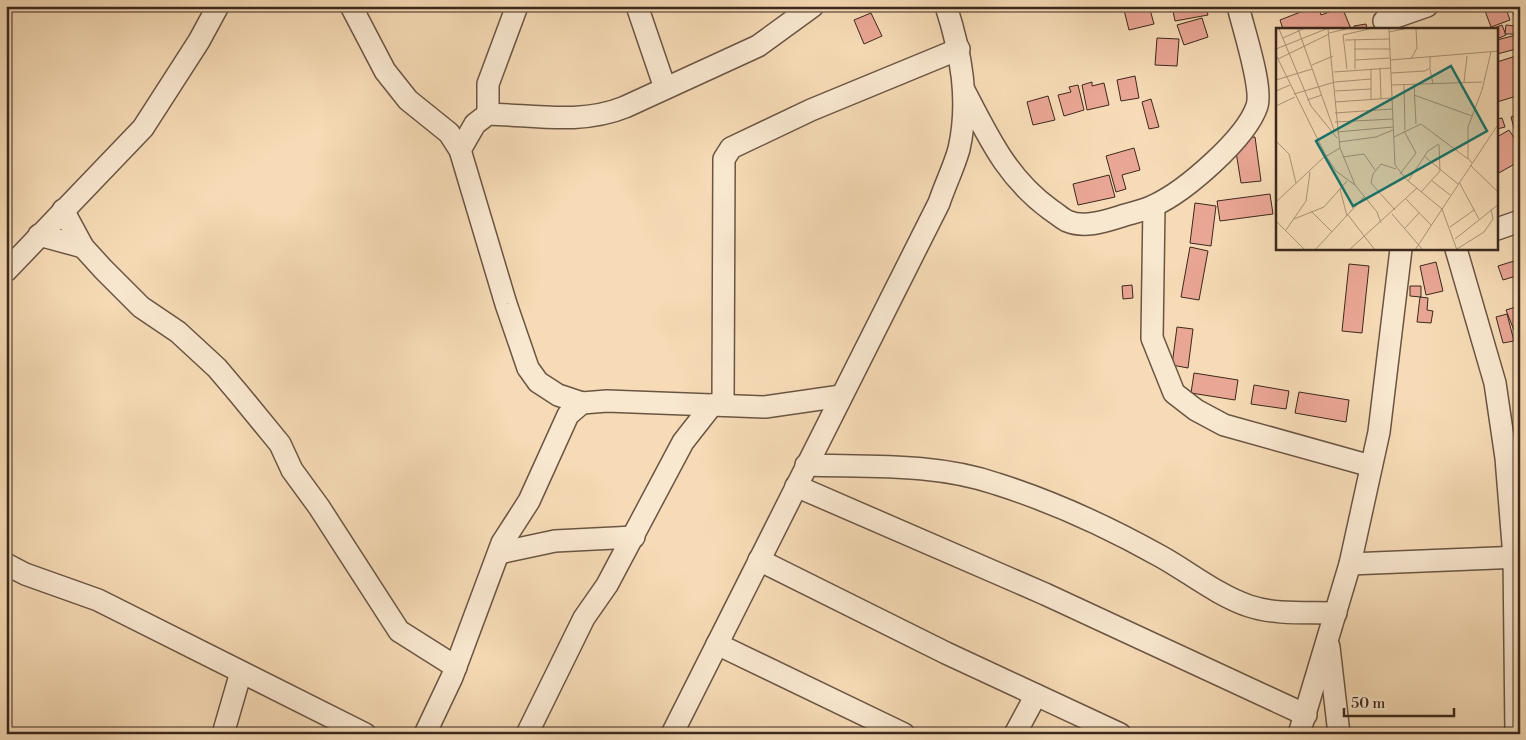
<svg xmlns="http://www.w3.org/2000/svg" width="1526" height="740" viewBox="0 0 1526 740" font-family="'Libre Bodoni',serif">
<rect width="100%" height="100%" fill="#f6dbb6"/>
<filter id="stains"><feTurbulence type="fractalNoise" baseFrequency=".004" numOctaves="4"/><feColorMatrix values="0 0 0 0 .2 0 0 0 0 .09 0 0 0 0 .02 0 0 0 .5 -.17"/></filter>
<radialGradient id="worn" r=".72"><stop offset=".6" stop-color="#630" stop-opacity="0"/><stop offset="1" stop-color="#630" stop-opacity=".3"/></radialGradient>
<g fill="#eaa694" stroke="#3b281e">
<path d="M1139,6H1149L1154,24L1129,30L1124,10Z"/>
<path d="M1172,6H1182L1183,12L1206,8L1208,15L1175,21Z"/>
<path d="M1316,6H1318L1321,15L1342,7L1351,29H1283L1280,20Z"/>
<path d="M1498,6H1505L1510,20L1491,27L1485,11Z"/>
<path d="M1512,6H1520V45Z"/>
<path d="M871,13L882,36L864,44L854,20Z"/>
<path d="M1202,18L1208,37L1184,45L1177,25Z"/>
<path d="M1366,24L1367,29H1354V26Z"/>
<path d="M1502,25L1506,35L1497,39V29H1491Z"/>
<path d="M1506,25L1515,26L1514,34H1505Z"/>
<path d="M1516,35L1520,48L1497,54V40Z"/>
<path d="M1157,38L1179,39L1177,66L1155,65Z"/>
<path d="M1516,56L1520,66V95L1497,102V62Z"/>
<path d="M1135,76L1139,98L1121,101L1117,80Z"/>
<path d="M1092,82V86L1104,83L1109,105L1087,110L1082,85Z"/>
<path d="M1078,85L1084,110L1064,116L1058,95L1071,92L1069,87Z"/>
<path d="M1048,96L1055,120L1033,125L1027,102Z"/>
<path d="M1151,99L1159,127L1149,129L1142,102Z"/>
<path d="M1520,114V130L1515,132L1511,117Z"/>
<path d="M1502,118L1505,127L1497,129V119Z"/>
<path d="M1509,130L1520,147V161L1497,174V137Z"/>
<path d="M1255,137L1261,181L1241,183L1234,139Z"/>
<path d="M1134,148L1140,170L1122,175L1126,189L1116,192L1106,156Z"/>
<path d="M1109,175L1115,197L1078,205L1073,184Z"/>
<path d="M1270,194L1273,214L1220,221L1217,201Z"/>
<path d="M1195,203L1216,206L1211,246L1190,243Z"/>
<path d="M1190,247L1208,251L1199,300L1181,297Z"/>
<path d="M1520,256V273L1514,258Z"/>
<path d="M1514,261L1519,275L1503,280L1498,266Z"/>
<path d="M1436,262L1443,291L1426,295L1420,266Z"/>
<path d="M1349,264L1369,266L1362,333L1342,331Z"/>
<path d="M1132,285L1133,298L1123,299L1122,286Z"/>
<path d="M1410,286H1421V297L1410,296Z"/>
<path d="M1420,297L1428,298L1427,310L1433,311L1431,323L1417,322Z"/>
<path d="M1519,306L1520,337L1517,338L1506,310Z"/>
<path d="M1507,314L1514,341L1503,343L1496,317Z"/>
<path d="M1177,327L1193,329L1188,368L1172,365Z"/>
<path d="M1194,373L1238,380L1235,400L1191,393Z"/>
<path d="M1254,385L1289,391L1286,409L1251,404Z"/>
<path d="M1299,392L1349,400L1346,422L1295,413Z"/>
</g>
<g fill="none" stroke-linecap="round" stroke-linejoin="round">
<g stroke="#6a5544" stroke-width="24">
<g id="minor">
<path d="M351,6L385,71L408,100L449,133L460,150L506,304L528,368L538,382L558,395L582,403L607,401L765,407L841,396"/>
<path d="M637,6L665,88"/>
<path d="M1384,21L1427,6"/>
<path d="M965,92C989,138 1007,178 1051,210C1056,213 1061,218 1067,221C1083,228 1103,222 1119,217C1130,213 1144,211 1155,205C1185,191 1246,139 1257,106C1263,87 1243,28 1238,6"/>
<path d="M488,114V84L517,6"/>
<path d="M460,150L475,124L488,114C534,115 581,125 625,107L758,46L813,6"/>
<path d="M1154,206L1152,338L1174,393L1196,410L1224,425L1371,466"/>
<path d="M63,210L83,247L103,269L141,307L178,332L217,368L239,394L280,444L292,470L319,507L399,631L456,667"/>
<path d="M1497,229L1520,221"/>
<path d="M39,235L83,247"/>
<path d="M1456,249L1495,383L1506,458L1514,557L1516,734"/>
<path d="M6,271L143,128L199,41L218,6"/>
<path d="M723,405L724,159L731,148L811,110L959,49"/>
<path d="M806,465C870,467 936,463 997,484C1054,502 1108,527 1160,556C1189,572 1217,595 1249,606C1276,615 1307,612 1336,613"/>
<path d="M796,486L1045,594L1306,715"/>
<path d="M499,553L555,541L634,537"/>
<path d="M759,560L946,653L1120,734"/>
<path d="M6,564L25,574L98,600L365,734"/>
<path d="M1350,564L1520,557"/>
<path d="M717,644L904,734"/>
<path d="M1329,647L1339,734"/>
<path d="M223,734L241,672"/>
<path d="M425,734L452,677L502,543L529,501L568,415L582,403"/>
<path d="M527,734L584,618L607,585L683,442L712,405"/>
<path d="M672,734L939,203C945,185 954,167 959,149C970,100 961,53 946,6"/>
<path d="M1015,734L1036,695"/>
<path d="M1299,734L1350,564L1379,432L1401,249"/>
</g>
</g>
<use href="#minor" stroke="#f9e8d0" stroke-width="21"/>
</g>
<g transform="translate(1276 28)">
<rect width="222" height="222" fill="#f6dbb6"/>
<path fill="none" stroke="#ab9379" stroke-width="1" d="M3,1L35,78L61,110M22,1L58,102M52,1L64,120L79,157L101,184L105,195M113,1L119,137L131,152L166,181L181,222M113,4L128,1M53,5L70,1M7,10L27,1M79,11V41M69,12L113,11M0,21L50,1M78,21H114M0,27L50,128L60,143L79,157M2,31L53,6M135,31L141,20L140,1M79,32L114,30M114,32L223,23M36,37L57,28M104,40L105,71M71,41L67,7L93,1M95,41V72M154,41L157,56M58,44L115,40M115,45L149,43L154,40V29M0,52L36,41M188,54L191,28M138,56L140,96M115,57L206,54M128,57L129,102M0,63L14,57M59,63L95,61M18,66L59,54L95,51M138,67L196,88M31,72L46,67M59,74L116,70M0,78L19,69M59,85L116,81M59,94L117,91M61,104L117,99M118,109L145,96L192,131M0,113L13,126L20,155M63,114L100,109L117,102M148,128L182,156M67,129L88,126L99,142M196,135L192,130V99L206,62L215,24M194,137L223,165M124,146L140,125L128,103M155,152L174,167M132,153L152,123L163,116M183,154L203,191M64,161L71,188M145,164L164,143L163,117M130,171L155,197M0,174L47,130L64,120M119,182L95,155L97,146L105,136L120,141M35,183L56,204M116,186L147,222M72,187L99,222M18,191L48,179L71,153M0,193L29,222M174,199L198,182M129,200L143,185M10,202L30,173L34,144M179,211L223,176M181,221L208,204L217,191L215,181M39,222L88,169M73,222L141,160M139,222L223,95"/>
<path fill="#0f766e" fill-opacity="0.15" stroke="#0f766e" stroke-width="2.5" d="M175,38L211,103L77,178L40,113Z"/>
<rect width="222" height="222" fill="none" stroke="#3b281e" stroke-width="2.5"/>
</g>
<rect width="1526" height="740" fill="none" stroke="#f6dbb6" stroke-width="25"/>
<rect x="8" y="8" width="1511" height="725" fill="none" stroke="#3b281e" stroke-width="2.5"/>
<rect x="12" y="12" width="1501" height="715" fill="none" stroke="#3b281e"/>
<path d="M1344 708v8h110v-8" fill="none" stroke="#3b281e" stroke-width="2.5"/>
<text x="1351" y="708" font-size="15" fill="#3b281e" stroke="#f9e8d0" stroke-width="4" paint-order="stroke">50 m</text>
<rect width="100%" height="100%" filter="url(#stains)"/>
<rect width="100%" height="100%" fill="url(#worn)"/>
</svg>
